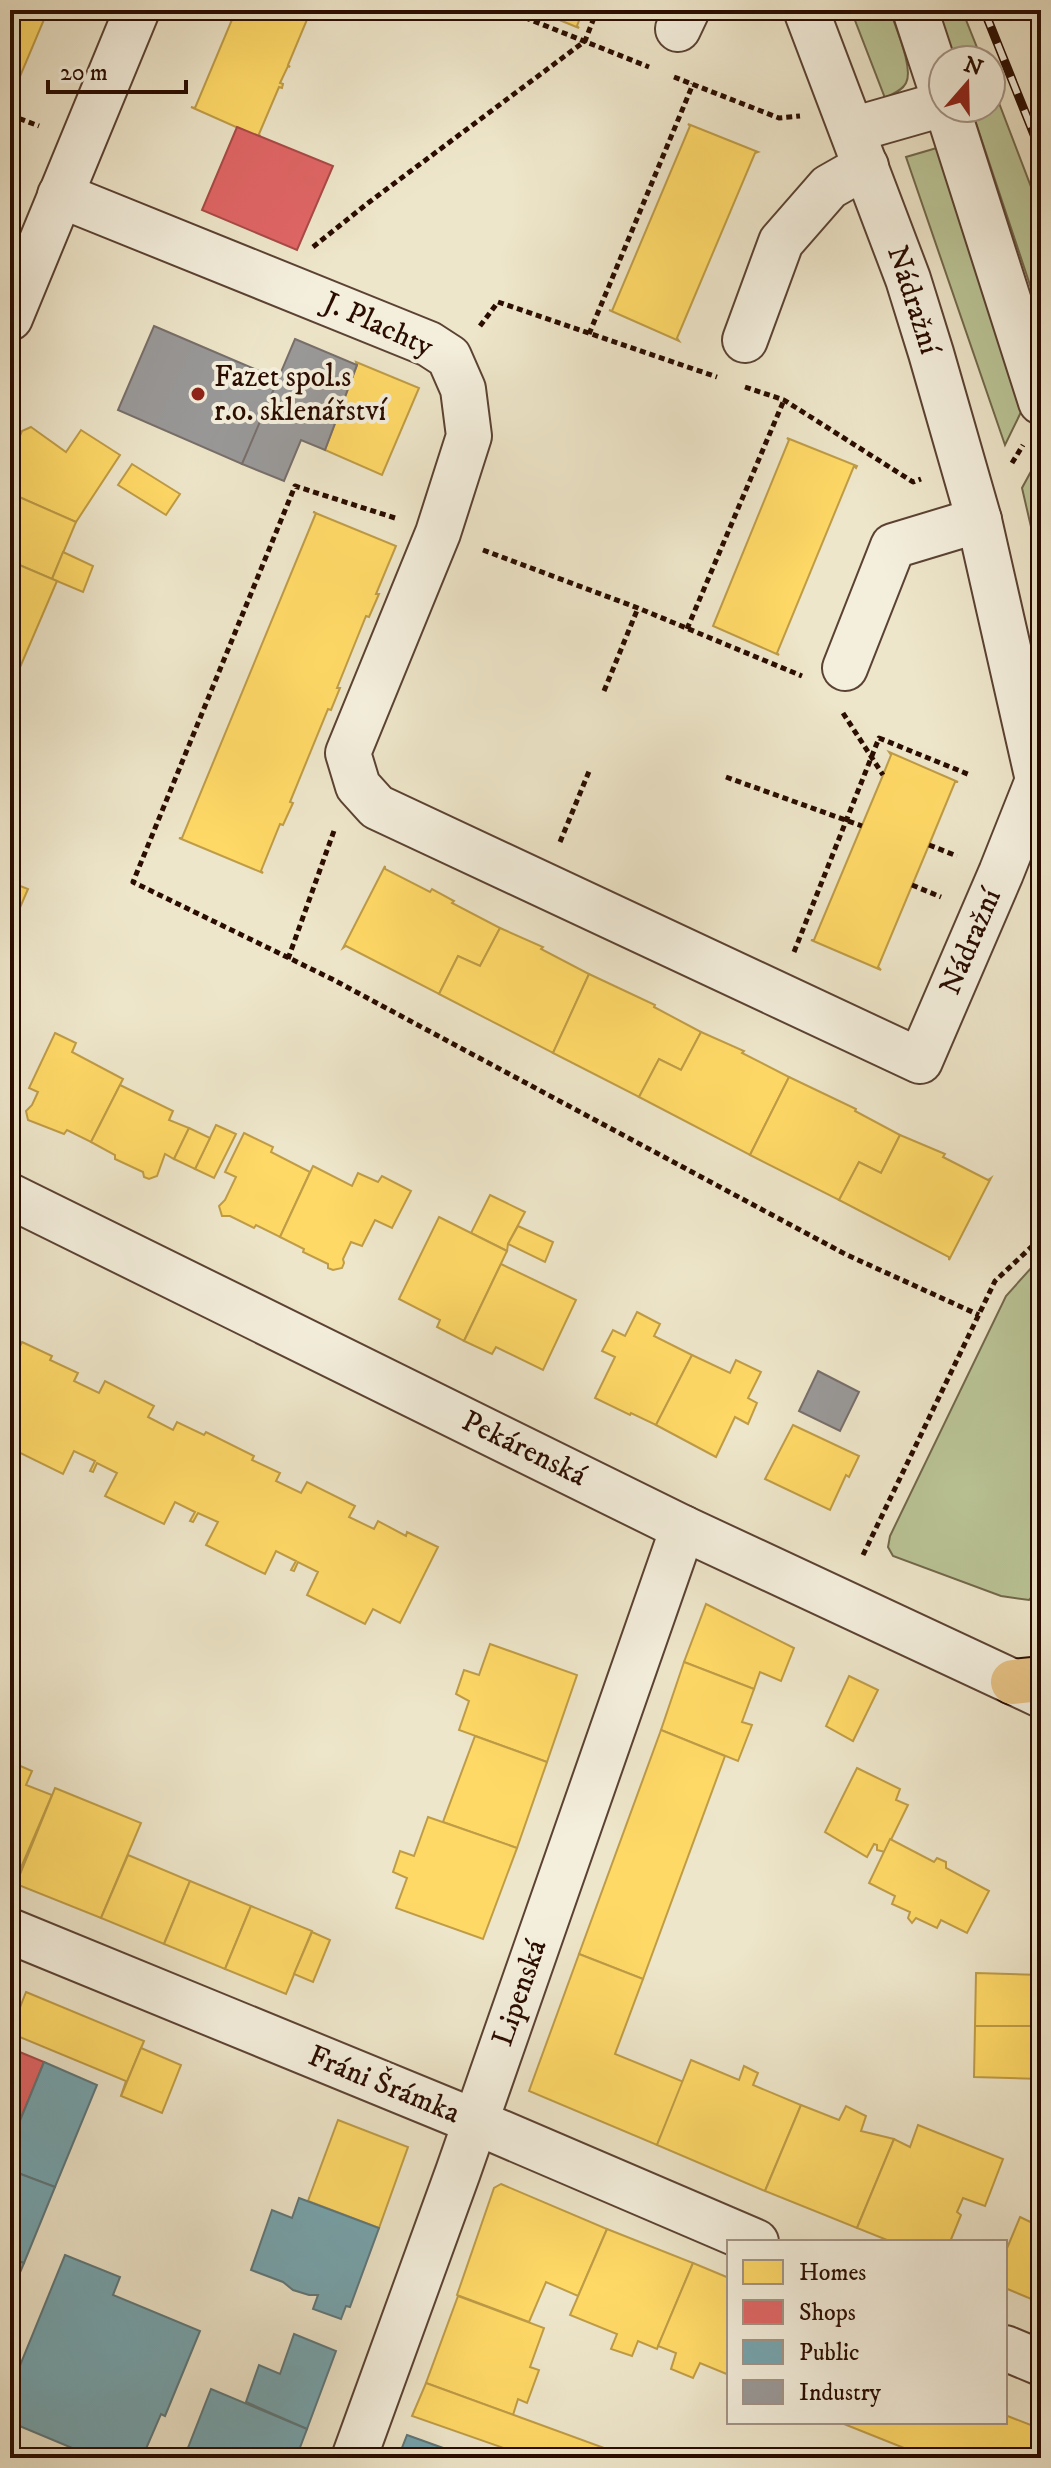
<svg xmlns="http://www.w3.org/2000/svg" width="1051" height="2468" viewBox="0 0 1051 2468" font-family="'IM FELL DW Pica',serif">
<rect width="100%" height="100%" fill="#eee6ca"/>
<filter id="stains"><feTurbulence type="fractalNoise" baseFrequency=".0025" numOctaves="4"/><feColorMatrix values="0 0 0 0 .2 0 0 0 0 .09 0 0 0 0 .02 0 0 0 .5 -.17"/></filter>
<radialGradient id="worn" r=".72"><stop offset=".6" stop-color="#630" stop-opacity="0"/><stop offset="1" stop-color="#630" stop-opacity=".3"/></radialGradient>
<g fill="#bac496" stroke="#72684b" stroke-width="2">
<path d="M851,10H890C895,27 914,68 906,83C902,91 892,94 885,98Z"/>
<path d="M938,10H962L982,60H955Z"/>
<path d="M991,82L1041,213V318L971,108H991Z"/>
<path d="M940,147L1023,408L1005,445L906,157Z"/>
<path d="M1041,453V570L1022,488Z"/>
<path d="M1041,1257V1493L1037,1590L1029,1600L1001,1596L893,1556L888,1547L890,1536L1006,1296Z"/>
</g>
<g fill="#ffd966" stroke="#bf9c47" stroke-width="2">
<path d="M10,10H48L16,86L10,83Z"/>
<path d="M236,10H311L288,65L290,67L288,66L280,83L283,84L282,88L279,87L259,134L261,138L191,107L195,108Z"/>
<path d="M535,10H583L577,26L579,28Z"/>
<path d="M688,124L758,152L755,153L677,338L679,341L609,310L612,311L690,126Z"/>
<path d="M356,362L419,388L382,475L325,450L357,365Z"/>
<path d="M31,427L66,452L81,430L120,455L76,522L10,493V459L22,431Z"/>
<path d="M787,438L857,466L856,468L854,466L777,653L779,655L713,626L789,440Z"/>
<path d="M132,464L180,494L166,515L118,485Z"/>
<path d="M10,493L76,522L52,579L10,561Z"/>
<path d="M313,512L396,546L376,594H379L369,617L366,616L337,688H340L331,710L328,709L290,802L293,803L283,825L280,824L261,871L263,873L179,838H182L316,513Z"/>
<path d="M63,552L93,566L83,592L52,579Z"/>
<path d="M10,561L57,581L18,672L10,669Z"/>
<path d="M889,752L958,782H955L929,845L878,967L881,970L811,940H814L883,775L891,755Z"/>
<path d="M385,866V869L430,892L432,889L454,901L452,903L500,928L480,966L458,956L439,994L346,946L343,948Z"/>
<path d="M10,882L28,889L19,910L10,906Z"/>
<path d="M500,928L543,947L541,949L589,974L553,1053L439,994L458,956L480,966Z"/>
<path d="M589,974L655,1005L654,1007L701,1032L681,1070L659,1059L639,1097L553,1053Z"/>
<path d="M701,1032L744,1051L742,1053L789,1077L750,1155L639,1097L659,1059L681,1070Z"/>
<path d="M55,1033L76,1043L72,1052L123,1079L91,1142L67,1130L64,1134L28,1120L26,1111L32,1105L38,1092L29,1088Z"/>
<path d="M789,1077L856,1109L855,1111L900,1135L881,1173L859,1162L839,1200L750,1155Z"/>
<path d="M120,1085L173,1111L169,1120L189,1128L174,1159L165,1154L157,1176L149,1179L144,1177L143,1172L115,1159V1155L91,1142Z"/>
<path d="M216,1125L236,1134L214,1178L195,1169Z"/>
<path d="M189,1128L210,1138L195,1169L174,1159Z"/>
<path d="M244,1133L273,1147L271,1152L310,1172L280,1237L256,1225L254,1228L230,1216H222L219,1206L225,1200L236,1177L225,1172Z"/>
<path d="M900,1135L945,1154L943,1157L988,1180L991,1178L949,1260V1257L839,1200L859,1162L881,1173Z"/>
<path d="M313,1166L352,1186L358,1173L378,1182L382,1176L411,1191L392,1228L375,1220L362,1246L351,1242L343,1259L344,1263L342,1268L333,1270L328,1268V1264L303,1252L304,1249L280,1237Z"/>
<path d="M490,1195L525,1212L508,1244L507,1251L471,1233Z"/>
<path d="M439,1217L507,1251L464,1341L437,1327L440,1320L399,1299Z"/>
<path d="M518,1226L553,1242L545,1262L508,1244Z"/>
<path d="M501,1264L576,1300L543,1370L496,1347L492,1354L464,1341Z"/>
<path d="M637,1312L660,1324L654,1336L692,1355L656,1425L631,1413L630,1415L595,1398L615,1357L602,1351L613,1330L625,1336Z"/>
<path d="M22,1342L52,1356L50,1360L78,1373L74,1381L99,1393L105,1381L154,1406L148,1417L173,1430L177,1422L204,1435L206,1432L254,1456L252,1460L280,1473L276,1481L301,1493L307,1482L355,1506L349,1517L374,1529L378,1521L406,1536L407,1532L438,1547L400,1623L373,1609L365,1624L307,1595L318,1572L298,1562L294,1571L291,1570L296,1561L276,1551L265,1574L206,1545L218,1522L198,1513L193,1522L190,1521L195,1512L175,1502L164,1524L105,1496L117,1473L97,1463L93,1472L90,1471L95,1461L74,1451L63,1474L10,1448V1436L13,1431L10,1429V1366Z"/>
<path d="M692,1355L730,1373L736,1360L761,1372L748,1398L757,1403L748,1424L735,1417L716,1457L656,1425Z"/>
<path d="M793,1425L859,1456L849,1477L846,1475L830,1510L765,1479Z"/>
<path d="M706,1604L794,1648L781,1681L760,1672L754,1689L684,1662Z"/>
<path d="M490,1644L577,1675L547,1762L459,1730L469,1701L456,1694L464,1670L479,1675Z"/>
<path d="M684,1662L754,1689L742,1722L752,1725L738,1761L661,1730Z"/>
<path d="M849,1676L878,1690L853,1741L826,1726Z"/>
<path d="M661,1730L725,1756L643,1979L579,1954Z"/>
<path d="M475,1736L547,1762L517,1848L443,1822Z"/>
<path d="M11,1762L32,1771L26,1785L52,1795L14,1884L10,1882Z"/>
<path d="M857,1768L900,1789L896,1800L908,1805L885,1852L877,1850V1845L874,1844L867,1857L825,1832Z"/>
<path d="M55,1788L141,1823L101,1918L16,1884Z"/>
<path d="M428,1817L517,1848L483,1939L396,1908L407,1878L393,1872L400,1851L414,1856Z"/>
<path d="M890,1839L934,1862L937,1858L946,1862V1868L989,1891L967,1933L941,1920L937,1928L916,1918L912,1923L908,1918L910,1912L892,1904L895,1896L869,1883Z"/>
<path d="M128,1855L190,1881L164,1944L101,1918Z"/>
<path d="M190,1881L251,1906L225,1969L164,1944Z"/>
<path d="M251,1906L312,1931L286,1994L225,1969Z"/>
<path d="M312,1932L330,1940L313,1982L294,1974Z"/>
<path d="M579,1954L643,1979L615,2054L684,2082L657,2145L529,2091Z"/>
<path d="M976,1973L1041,1975V2026H975Z"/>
<path d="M26,1992L144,2041L121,2096L126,2081L10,2033Z"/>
<path d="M975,2026H1041V2079L974,2077Z"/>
<path d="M141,2048L181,2065L162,2113L121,2096Z"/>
<path d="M691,2060L739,2080L744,2066L758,2073L753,2085L801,2105L765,2191L657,2145Z"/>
<path d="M801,2105L839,2120L846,2106L866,2116L861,2131L894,2139L857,2228L765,2191Z"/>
<path d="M338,2120L408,2147L379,2228L308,2201Z"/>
<path d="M918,2125L1003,2159L985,2206L963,2198L957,2212L961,2215L950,2242H892L857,2228L894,2139L910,2147Z"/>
<path d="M501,2184L607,2229L578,2296L546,2282L529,2322L457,2295L494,2188Z"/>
<path d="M1020,2217L1041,2227V2303L1005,2288V2253Z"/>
<path d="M607,2229L693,2263L657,2349L638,2341L632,2356L611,2349L617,2334L570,2315Z"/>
<path d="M693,2263L729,2278V2375L700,2363L693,2378L671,2369L676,2353L658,2346Z"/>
<path d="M458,2296L544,2328L530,2367L539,2370L527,2403L518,2399L513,2415L426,2383Z"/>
<path d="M426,2383L618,2453L616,2458H532L412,2416Z"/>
<path d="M1005,2415L1041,2429V2458H929L839,2422H1005Z"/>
</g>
<g fill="#e06666" stroke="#a94b47" stroke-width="2">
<path d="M237,127L333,166L297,250L202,210Z"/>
<path d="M10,2048L44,2062L10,2145Z"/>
</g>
<g fill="#76a5af" stroke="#5f777a" stroke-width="2">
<path d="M44,2062L97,2085L55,2187L10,2170V2145Z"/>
<path d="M10,2170L55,2187L24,2263L10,2258Z"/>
<path d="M299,2198L379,2228L350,2307L346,2306L341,2319L313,2309L318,2295H309L293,2290L283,2282L251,2270L272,2210L292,2218Z"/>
<path d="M65,2255L120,2277L113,2295L200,2331L165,2416L161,2414L142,2458H96L10,2422V2390Z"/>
<path d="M10,2258L24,2263L10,2296Z"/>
<path d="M294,2334L336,2351L307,2429L246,2402L259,2365L280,2374Z"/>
<path d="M211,2389L307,2429L296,2458H184Z"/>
<path d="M407,2435L471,2458H398Z"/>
</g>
<g fill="#999" stroke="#786f6b" stroke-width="2">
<path d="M154,326L278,379L261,423L242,464L118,410Z"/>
<path d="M295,339L357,365L325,450L301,440L284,481L242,464Z"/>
<path d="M818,1371L859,1392L840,1431L799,1411Z"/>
</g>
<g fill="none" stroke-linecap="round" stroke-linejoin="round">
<g stroke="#5b4232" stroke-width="48">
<g id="minor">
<path d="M915,10L943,95"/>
<path d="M678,29L687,10"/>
<path d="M947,108L1041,402"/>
<path d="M852,130L943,104"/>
<path d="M60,195L429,344L449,357L463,389L469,436L438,533L348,753L358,786L377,807L920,1061L1001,873L1038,780L979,520L931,353L908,279L806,10"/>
<path d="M10,318L137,10"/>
<path d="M745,340L781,242L829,187L866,166"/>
<path d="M845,668L893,546L979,520"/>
<path d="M10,1196L683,1528L1041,1695"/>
<path d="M10,1931L476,2122L756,2242"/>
<path d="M1005,2348L1041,2363"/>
<path d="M354,2458L458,2172L683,1528"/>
</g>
</g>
<g stroke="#2a0c00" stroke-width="48">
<path id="major" d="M1013,1682L1041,1679"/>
</g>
<g stroke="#2a0c00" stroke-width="5" stroke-dasharray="6 4" stroke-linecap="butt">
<path d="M506,10L649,67"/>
<path d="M674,77L779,118L800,116"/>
<path d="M10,115L39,126"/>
<path d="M313,247L368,203L585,41L597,10"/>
<path d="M480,326L498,302L717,377"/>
<path d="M589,334L693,84"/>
<path d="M745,387L784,400L913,482L921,479"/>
<path d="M1012,463L1023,445"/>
<path d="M395,518L295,486L133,882L332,979L845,1254L979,1315"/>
<path d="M483,550L638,608L802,676"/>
<path d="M687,629L784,400"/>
<path d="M604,691L638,608"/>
<path d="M843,713L883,775"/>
<path d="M726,777L862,826"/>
<path d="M560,842L590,769"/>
<path d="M929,845L957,856"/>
<path d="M912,885L941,897"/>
<path d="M794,952L879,738L970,775"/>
<path d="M288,959L335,828"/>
<path d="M863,1555L995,1281L1041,1238"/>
</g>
<use href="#minor" stroke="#f4efdd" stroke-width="44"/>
<use href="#major" stroke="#e7c385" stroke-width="44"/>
<g stroke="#2a0c00" stroke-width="9">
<path id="rail" d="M984,10L1041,152"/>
</g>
<use href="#rail" stroke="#f4efdd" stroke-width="6" stroke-dasharray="18" stroke-linecap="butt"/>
</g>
<circle fill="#8f2418" stroke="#f4efdd" stroke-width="3" cx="198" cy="394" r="8"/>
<g text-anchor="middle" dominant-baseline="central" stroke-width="8" stroke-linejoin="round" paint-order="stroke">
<g font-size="30" fill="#2a0c00" stroke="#f4efdd">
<text transform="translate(913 300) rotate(72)">Nádražní</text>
<text transform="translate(378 325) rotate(24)">J. Plachty</text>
<text transform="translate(971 942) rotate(-67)">Nádražní</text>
<text transform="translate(524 1449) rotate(26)">Pekárenská</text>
<text transform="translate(520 1993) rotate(-71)">Lipenská</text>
<text transform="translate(384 2085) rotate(22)">Fráni Šrámka</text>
</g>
<g font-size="30" fill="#2a0c00" stroke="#f4efdd" text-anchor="start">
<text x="214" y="377">Fazet spol.s<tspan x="214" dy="34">r.o. sklenářství</tspan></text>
</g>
</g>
<rect width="1051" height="2468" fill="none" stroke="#eee6ca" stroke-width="40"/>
<rect x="12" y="12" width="1027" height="2444" fill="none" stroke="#2a0c00" stroke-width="4"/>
<rect x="20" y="20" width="1011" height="2428" fill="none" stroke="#2a0c00" stroke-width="2"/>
<rect x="727" y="2240" width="280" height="184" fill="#f4efdd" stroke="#a39485" stroke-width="2"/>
<rect x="743" y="2260" width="40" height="24" fill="#ffd966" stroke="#a39485" stroke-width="2"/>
<text x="799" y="2280" font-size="24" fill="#2a0c00">Homes</text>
<rect x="743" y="2300" width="40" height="24" fill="#e06666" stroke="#a39485" stroke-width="2"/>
<text x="799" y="2320" font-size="24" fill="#2a0c00">Shops</text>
<rect x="743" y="2340" width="40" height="24" fill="#76a5af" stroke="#a39485" stroke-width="2"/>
<text x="799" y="2360" font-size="24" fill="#2a0c00">Public</text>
<rect x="743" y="2380" width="40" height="24" fill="#999999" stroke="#a39485" stroke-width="2"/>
<text x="799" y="2400" font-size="24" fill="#2a0c00">Industry</text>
<g transform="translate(967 84) rotate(20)"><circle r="38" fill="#f4efdd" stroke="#a39485" stroke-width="2"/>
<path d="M0-6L14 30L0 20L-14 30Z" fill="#8f2418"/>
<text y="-12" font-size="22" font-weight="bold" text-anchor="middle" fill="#2a0c00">N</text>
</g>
<path d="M48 80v12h138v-12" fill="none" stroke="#2a0c00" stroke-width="4"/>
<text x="60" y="80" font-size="24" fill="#2a0c00" stroke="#f4efdd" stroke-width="6" paint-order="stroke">20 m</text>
<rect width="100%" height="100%" filter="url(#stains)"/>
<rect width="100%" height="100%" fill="url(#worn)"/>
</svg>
